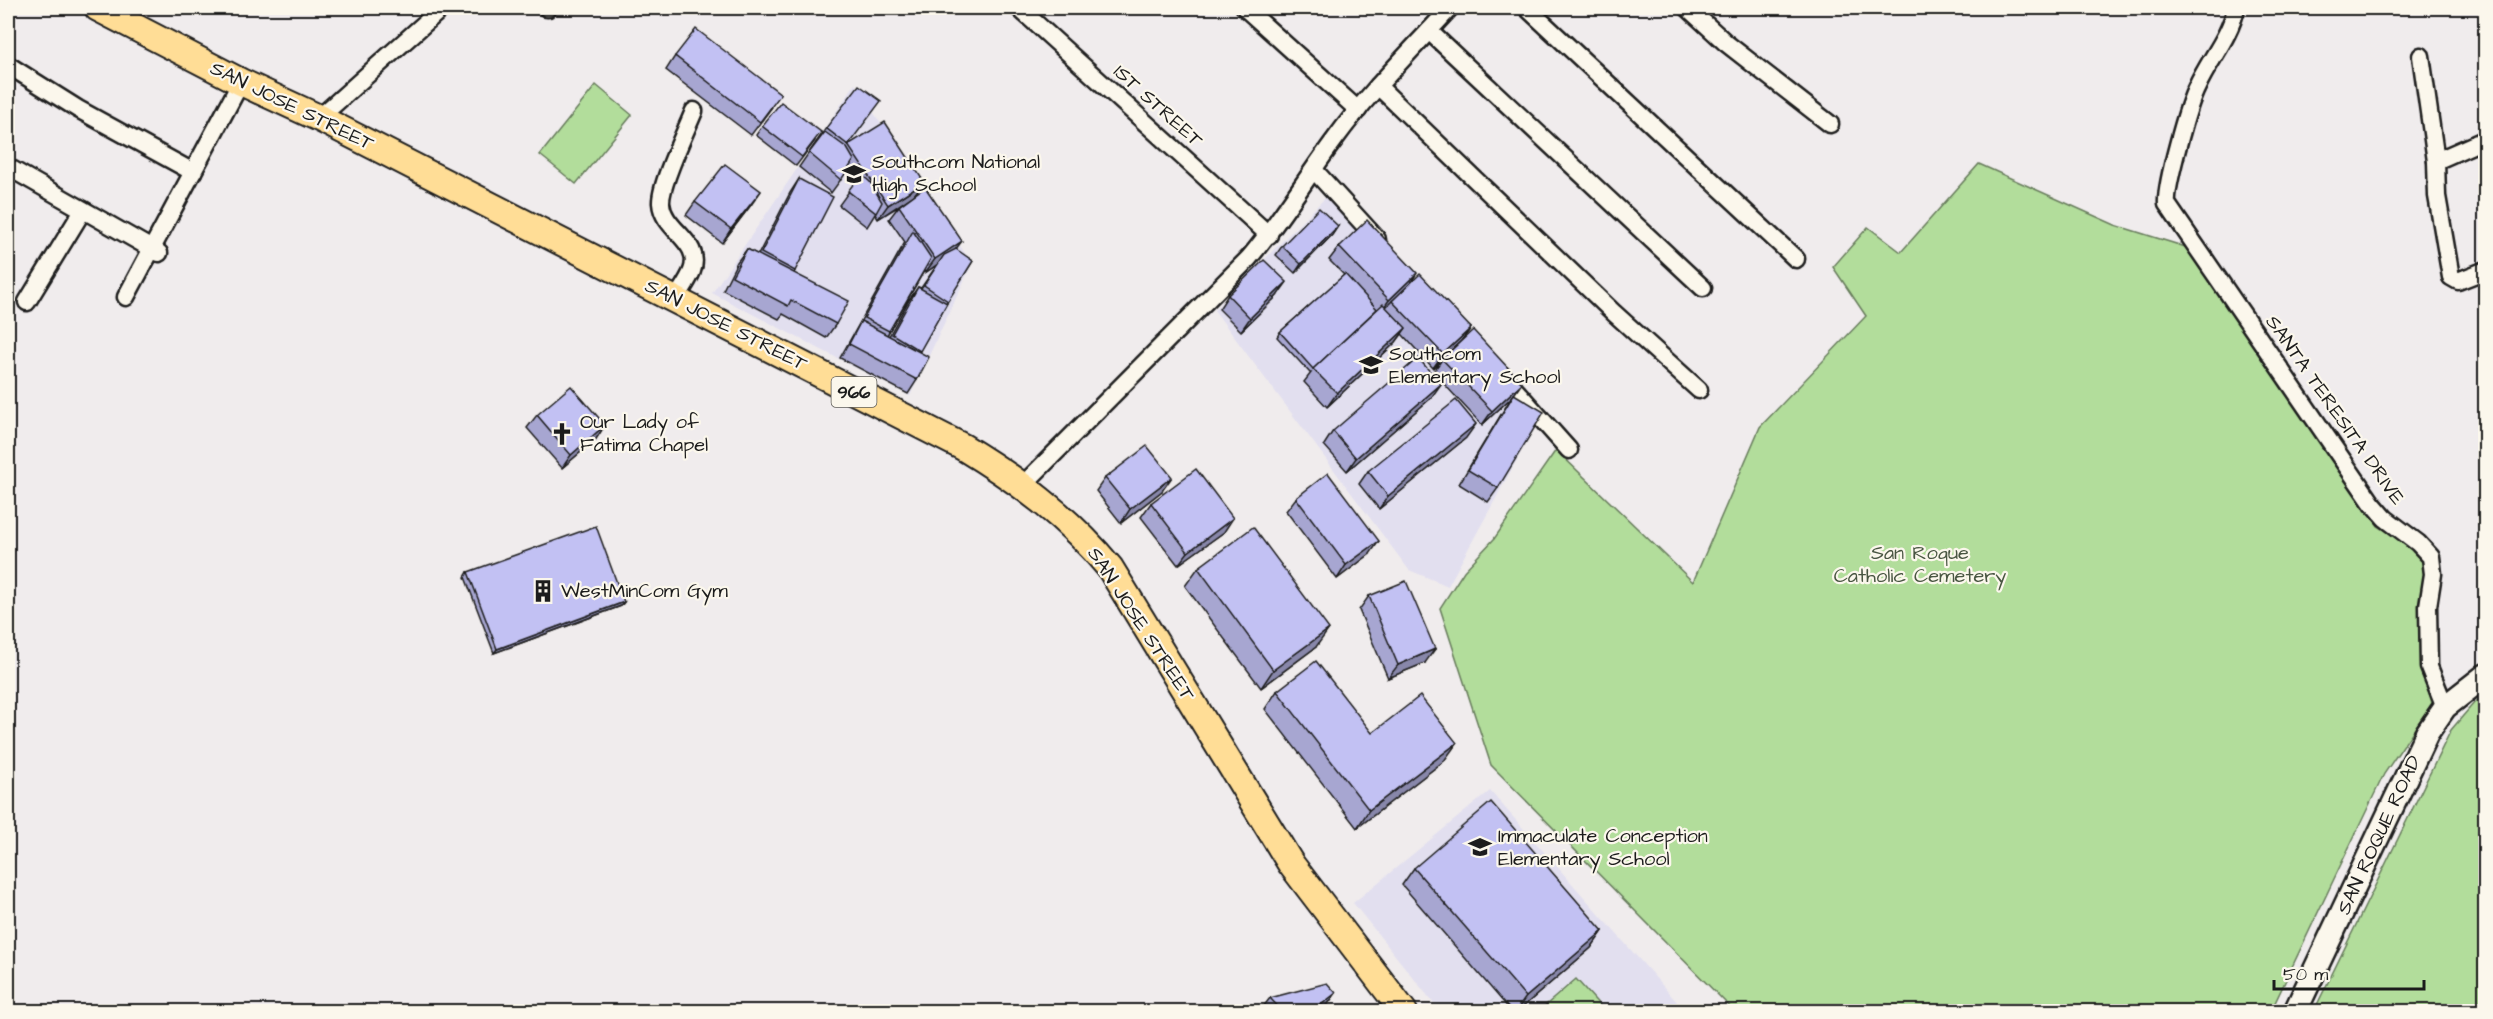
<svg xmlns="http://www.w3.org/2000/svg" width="2493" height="1019" viewBox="0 0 2493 1019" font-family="'Architects Daughter',sans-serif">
<rect width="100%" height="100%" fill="#f0eced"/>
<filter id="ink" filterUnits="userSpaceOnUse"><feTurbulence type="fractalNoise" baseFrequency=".0167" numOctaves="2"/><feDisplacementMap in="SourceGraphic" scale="12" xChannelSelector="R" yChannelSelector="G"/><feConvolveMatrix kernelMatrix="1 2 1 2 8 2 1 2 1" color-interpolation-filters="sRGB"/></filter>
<g filter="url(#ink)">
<g fill="#e2dfef">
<path d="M855,84L972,264L910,396L712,293Z"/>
<path d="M1327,196L1538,421L1448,586L1409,570L1214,310Z"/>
<path d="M1490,791L1685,1011H1440L1353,903Z"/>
</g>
<g fill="#b2dd9b" stroke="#677c5c" stroke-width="1.5">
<path d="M596,85L632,115L576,184L540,155Z"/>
<path d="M1979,164L2115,225L2192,249L2378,526L2418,551L2425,569L2421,666L2432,703L2384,774L2271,1011H1734L1491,765L1440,608L1464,571L1494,539L1556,450L1693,582L1760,427L1866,316L1833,267L1868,227L1901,252Z"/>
<path d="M2485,695V1011H2314L2451,730L2474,703Z"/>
<path d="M1576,979L1603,1009L1600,1012L1539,1011Z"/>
</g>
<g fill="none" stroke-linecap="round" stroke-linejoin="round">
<g stroke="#1c1c1c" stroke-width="21">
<g id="street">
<path d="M547,8H548"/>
<path d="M1019,8L1269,235"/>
<path d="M1245,8L1358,110"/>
<path d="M1527,8L1796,259"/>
<path d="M1688,8L1726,43L1830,124"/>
<path d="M2236,8C2230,37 2209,60 2197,87C2188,104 2165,187 2167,204L2372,503L2385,518L2418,543L2431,557L2433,574L2428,606L2429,667L2445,707"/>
<path d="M1429,31L1703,288"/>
<path d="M2421,56L2436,161L2486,139"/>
<path d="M8,65L78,109L193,172"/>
<path d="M1378,86L1614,313L1699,390"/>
<path d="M319,118L442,8"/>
<path d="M2436,161L2437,196L2451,277L2458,281L2486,270"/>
<path d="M8,167L159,253"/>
<path d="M1314,170L1377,239"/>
<path d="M126,297L241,82"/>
<path d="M676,299C681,290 688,281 692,271C703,241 663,231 661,203C660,184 686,131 694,111"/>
<path d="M27,302L83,210"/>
<path d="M1502,375L1569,450"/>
<path d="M1023,485L1249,258C1281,220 1306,178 1335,139C1369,92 1411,51 1450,8"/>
</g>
</g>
<g stroke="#1c1c1c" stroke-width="27">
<path id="secondary" d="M2295,1012L2427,733L2445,707L2486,675"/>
</g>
<g stroke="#1c1c1c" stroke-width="30">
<path id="primary" d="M98,8L241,82L319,118L963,447C1019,481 1068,517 1110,568L1291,864L1404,1012"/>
</g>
<use href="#street" stroke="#fbf7ec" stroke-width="16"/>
<use href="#secondary" stroke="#fbf7ec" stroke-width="22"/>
<use href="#primary" stroke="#ffdd96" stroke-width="26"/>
</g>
<g fill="#a7a6d1" stroke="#1c1c1c" stroke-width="1.5" fill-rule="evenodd">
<path d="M1257,8H1265L1262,12Z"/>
<path d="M675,56L772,107L751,135L666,70Z"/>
<path d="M762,126L815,141L796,166L756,135Z"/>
<path d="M826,128L849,145L924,182L915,194L956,250L973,261L946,303H947L919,352L917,380L908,394L840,358L905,242L889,219L899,206L878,219L875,214L867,227L839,205L855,183L847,171L831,193L799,167ZM937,265L921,288L918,287L909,300L889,336L887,335L924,271L925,273Z"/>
<path d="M799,179L795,271L794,273L836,324L826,338L783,314L779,319L723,290L737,262L747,249L758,255L790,193Z"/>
<path d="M695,202L751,205L722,243L686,215Z"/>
<path d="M1338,226L1332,235L1295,273L1276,255L1282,246Z"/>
<path d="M1339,247L1410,283L1471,328L1462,340L1514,394L1498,488L1488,502L1459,484L1505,408L1512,397L1482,425L1433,372L1441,361L1433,368L1402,334L1396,342L1327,407L1304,382L1311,373H1310L1277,337L1280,332L1344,275L1329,260Z"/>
<path d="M1228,295L1277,296L1241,331L1219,309Z"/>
<path d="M1431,398L1347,471L1324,445L1333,431Z"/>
<path d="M537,415L605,425L596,439L562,468L527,428Z"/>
<path d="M1466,438L1379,509L1359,484L1368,471Z"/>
<path d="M1105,478L1162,491L1121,523L1096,491Z"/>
<path d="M1296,498L1370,554L1337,579L1286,511Z"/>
<path d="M1151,503L1224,532L1178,565L1141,517Z"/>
<path d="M1198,568L1316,647L1261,688L1185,586Z"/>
<path d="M468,572L624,602L621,606L494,653L465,577Z"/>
<path d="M1369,596L1425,663L1388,678L1359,610Z"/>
<path d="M1277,691L1372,733L1444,761L1357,828L1265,709Z"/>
<path d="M1414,868L1603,931L1591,948L1518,1011H1511L1402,885Z"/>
<path d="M1336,993L1322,1011H1260L1270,998Z"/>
</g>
<g fill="#8887aa" stroke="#1c1c1c" stroke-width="1.5">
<path d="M924,182L914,195L878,219L888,205Z"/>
<path d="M761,191L751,205L722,243L731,229Z"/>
<path d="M1338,226L1332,235L1295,273L1301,264Z"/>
<path d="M962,241L952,254L925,273L935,259Z"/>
<path d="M1417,273L1408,287L1392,301L1380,313L1389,300Z"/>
<path d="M1287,282L1277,296L1241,331L1250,318Z"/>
<path d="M1406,328L1396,342L1327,407L1337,393Z"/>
<path d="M1471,328L1461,341L1433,368L1443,354Z"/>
<path d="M1522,383L1513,396L1482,425L1492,411Z"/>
<path d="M1441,384L1431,398L1347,471L1356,458Z"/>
<path d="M1476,424L1466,438L1379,509L1388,496Z"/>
<path d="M605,425L596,439L562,468L571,455Z"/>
<path d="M1172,477L1162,491L1121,523L1130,509Z"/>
<path d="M1233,518L1224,532L1178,565L1188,552Z"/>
<path d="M1379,541L1370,554L1337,579L1346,565Z"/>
<path d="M624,602L621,606L494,653L497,649Z"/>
<path d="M1329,629L1316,647L1261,688L1273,670Z"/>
<path d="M1435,649L1425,663L1388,678L1398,665Z"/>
<path d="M1457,743L1444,761L1357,828L1369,810Z"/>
<path d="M1603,931L1591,948L1518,1011H1516L1526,997Z"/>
<path d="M1336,993L1323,1011H1313Z"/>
</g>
<g fill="#c2c1f3" stroke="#1c1c1c" stroke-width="1.5">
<path d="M696,29L781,94L760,122L675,56Z"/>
<path d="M859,85L881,101L848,145L826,128Z"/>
<path d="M781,102L821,132L802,157L762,126Z"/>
<path d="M885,122L924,182L888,205L848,145Z"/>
<path d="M825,132L847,148L854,160L841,180L809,153Z"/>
<path d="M725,164L761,191L731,229L695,202Z"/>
<path d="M861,174L870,182L882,202L876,213L848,191Z"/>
<path d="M799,179L833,197L795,271L761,253Z"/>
<path d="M925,187L962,241L935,259L899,206Z"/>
<path d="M1319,208L1338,226L1301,264L1282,246Z"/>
<path d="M1367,220L1417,273L1389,300L1339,247Z"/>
<path d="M913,231L931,258L889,331L864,318Z"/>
<path d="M747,249L849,301L836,324L791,300L788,306L732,276Z"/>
<path d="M956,249L973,261L948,301L924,285L944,255Z"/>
<path d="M1264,260L1287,282L1250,318L1228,295Z"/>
<path d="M1345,274L1377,309L1313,369L1280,332Z"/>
<path d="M1420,274L1471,328L1443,354L1392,301Z"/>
<path d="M918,287L947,303L920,351L892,334Z"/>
<path d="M1383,304L1406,328L1337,393L1313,369Z"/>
<path d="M861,321L929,357L917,380L849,344Z"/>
<path d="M1473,330L1522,383L1492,411L1442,359Z"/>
<path d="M1418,358L1441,384L1356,458L1333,431Z"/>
<path d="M571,386L605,425L571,455L537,415Z"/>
<path d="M1514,394L1544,412L1498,488L1468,470Z"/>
<path d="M1456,400L1476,424L1388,496L1368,471Z"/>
<path d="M1147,446L1172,477L1130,509L1105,478Z"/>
<path d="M1196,469L1233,518L1188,552L1151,503Z"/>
<path d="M1328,473L1379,541L1346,565L1296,498Z"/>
<path d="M596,526L624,602L497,649L468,572Z"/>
<path d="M1253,527L1329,629L1273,670L1198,568Z"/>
<path d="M1406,581L1435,649L1398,665L1369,596Z"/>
<path d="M1316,661L1372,733L1420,696L1457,743L1369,810L1277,691Z"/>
<path d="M1491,802L1603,931L1526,997L1414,868Z"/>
<path d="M1327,983L1336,993L1313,1011H1282L1270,998Z"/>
</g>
</g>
<defs>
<g id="school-bare" transform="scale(1.8)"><path d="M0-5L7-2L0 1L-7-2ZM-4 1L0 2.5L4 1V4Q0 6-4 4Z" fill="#1c1c1c" stroke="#fbf7ec" stroke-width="2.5" paint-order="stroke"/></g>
<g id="church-bare" transform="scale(1.8)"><path d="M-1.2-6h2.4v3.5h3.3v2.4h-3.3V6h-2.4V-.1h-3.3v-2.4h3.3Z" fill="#1c1c1c" stroke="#fbf7ec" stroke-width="2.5" paint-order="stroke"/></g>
<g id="building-bare" transform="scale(1.8)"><path d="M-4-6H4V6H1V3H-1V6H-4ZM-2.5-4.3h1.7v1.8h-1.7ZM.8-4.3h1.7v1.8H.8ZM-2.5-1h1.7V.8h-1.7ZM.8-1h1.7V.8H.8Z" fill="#1c1c1c" stroke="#fbf7ec" stroke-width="2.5" paint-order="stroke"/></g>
</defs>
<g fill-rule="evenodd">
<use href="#school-bare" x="854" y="174"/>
<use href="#school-bare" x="1371" y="365"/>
<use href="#church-bare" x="562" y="434"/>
<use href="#building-bare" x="543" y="591"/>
<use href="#school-bare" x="1480" y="847"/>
</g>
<g text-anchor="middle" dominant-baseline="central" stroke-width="4.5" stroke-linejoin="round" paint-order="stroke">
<rect fill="#fbf7ec" stroke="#5f5e5a" stroke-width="1.5" x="831.5" y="377" width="45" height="30" rx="4.5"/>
<g font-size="18" font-weight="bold" fill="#1c1c1c">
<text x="854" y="392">966</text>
</g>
<g font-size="20" fill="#1c1c1c" stroke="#fbf7ec">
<text transform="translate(292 106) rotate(26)">SAN JOSE STREET</text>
<text transform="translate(1158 106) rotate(42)">1ST STREET</text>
<text transform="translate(726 325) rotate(27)">SAN JOSE STREET</text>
<text transform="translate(2335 410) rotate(55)">SANTA TERESITA DRIVE</text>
<text transform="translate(1141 624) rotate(57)">SAN JOSE STREET</text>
<text transform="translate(2379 835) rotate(-65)">SAN ROQUE ROAD</text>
</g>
<g font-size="20" fill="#1c1c1c" stroke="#fbf7ec" text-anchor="start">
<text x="872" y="162">Southcom National<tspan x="872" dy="23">High School</tspan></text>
<text x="1389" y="354">Southcom<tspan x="1389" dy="23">Elementary School</tspan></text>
<text x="580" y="422">Our Lady of<tspan x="580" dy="23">Fatima Chapel</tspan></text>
<text x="561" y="591">WestMinCom Gym</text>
<text x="1498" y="836">Immaculate Conception<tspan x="1498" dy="23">Elementary School</tspan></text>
</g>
<g font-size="20" fill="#495642" stroke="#fbf7ec">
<text x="1920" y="553">San Roque<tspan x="1920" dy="23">Catholic Cemetery</tspan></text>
</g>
</g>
<rect width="2493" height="1019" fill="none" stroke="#fbf7ec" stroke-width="30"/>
<rect x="15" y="15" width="2463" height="989" fill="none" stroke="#1c1c1c" stroke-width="2" filter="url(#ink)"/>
<path d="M2274 980v9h150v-9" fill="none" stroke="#1c1c1c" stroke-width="3"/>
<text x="2283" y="980" font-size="18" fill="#1c1c1c" stroke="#fbf7ec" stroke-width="4.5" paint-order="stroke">50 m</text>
</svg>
